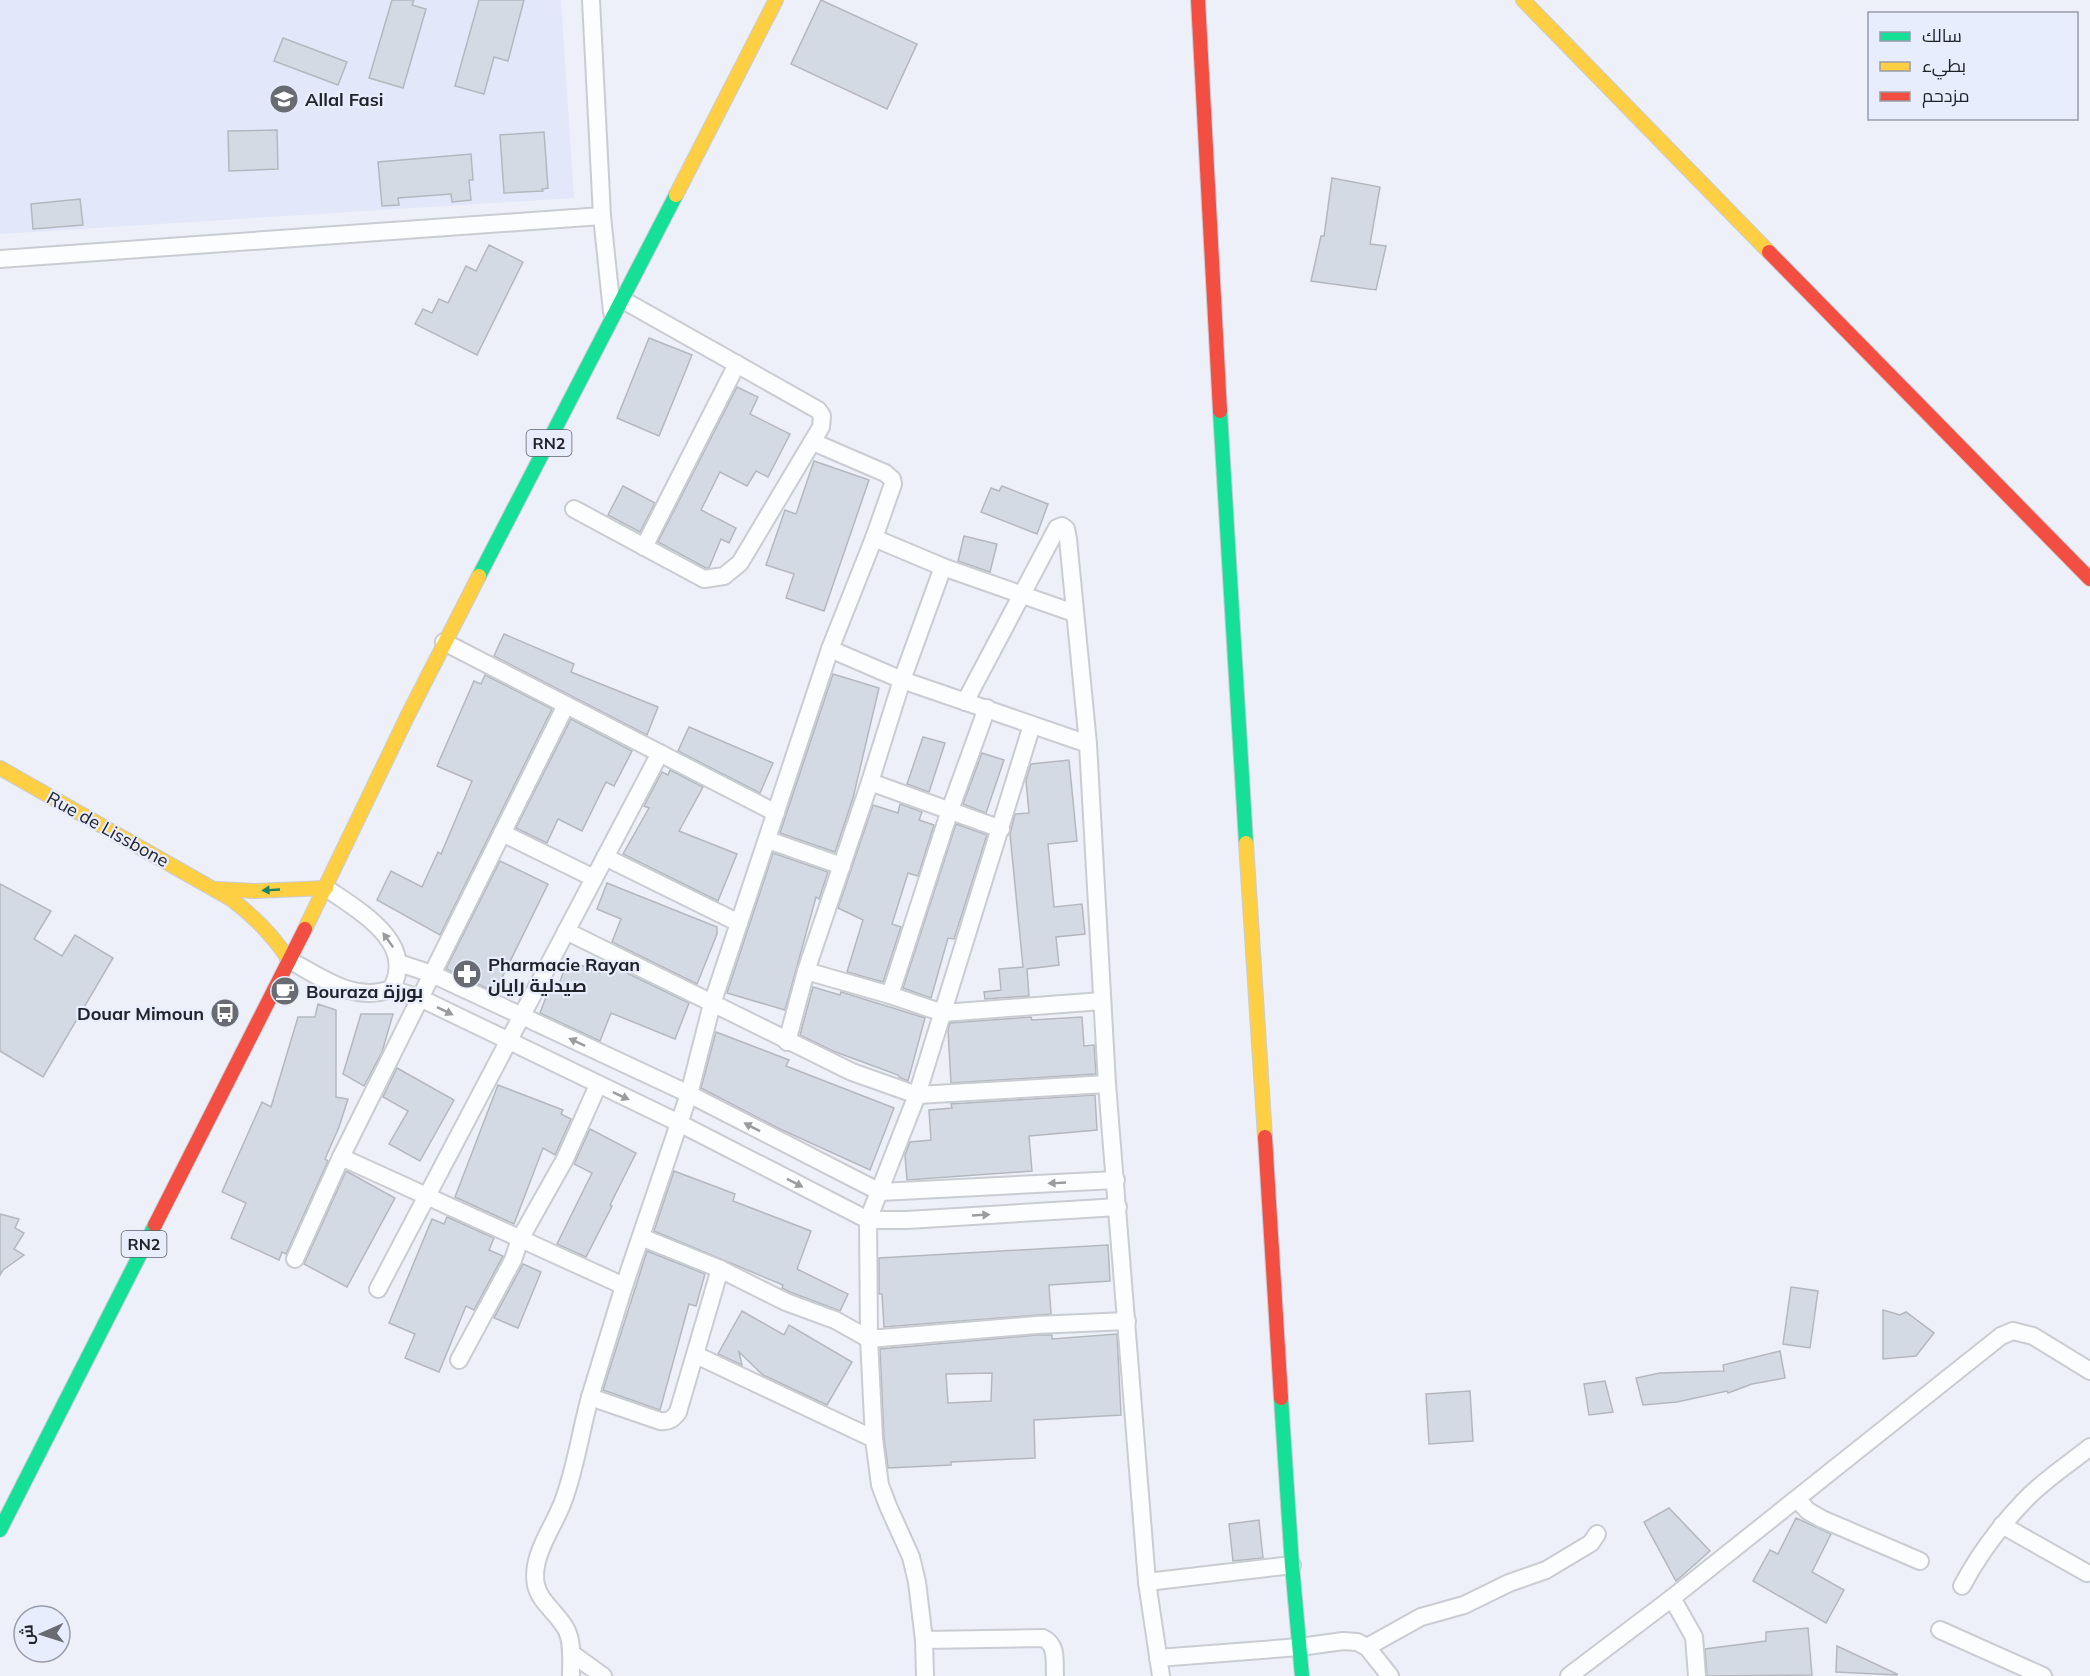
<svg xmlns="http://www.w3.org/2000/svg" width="2090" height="1676" viewBox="0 0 2090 1676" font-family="Mulish,Cairo,sans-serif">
<rect width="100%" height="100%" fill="#edf0f8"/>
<path fill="#e2e8fa" d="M0,0H561L574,198L0,234Z"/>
<g fill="#d4dae3" stroke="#b4b8be" stroke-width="1.5" fill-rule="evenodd">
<path d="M392,0H414L412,5L426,9L403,88L369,78Z"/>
<path d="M479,0H524L508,61L494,57L484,94L455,86Z"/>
<path d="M821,0L917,44L887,109L791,64Z"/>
<path d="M283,38L347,62L338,85L274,61Z"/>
<path d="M277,130L278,169L229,171L228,131Z"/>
<path d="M544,132L548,188L542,189L543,191L504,193L500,135Z"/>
<path d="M471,154L473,180H469L471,200L452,202L451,194L398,198L399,205L382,206L378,162Z"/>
<path d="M1332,178L1380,187L1370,244L1386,246L1376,290L1311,281L1321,236H1324Z"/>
<path d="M80,199L83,225L33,229L31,204Z"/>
<path d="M489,245L523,262L477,355L415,324L423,309L432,313L439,299L448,303L466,266L476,271Z"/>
<path d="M649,338L692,355L659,436L617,418Z"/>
<path d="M737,387L758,397L750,414L790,434L768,477L756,471L747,486L720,472L701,510L736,528L729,543L721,539L709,568H706L658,542Z"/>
<path d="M814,461L869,480L824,611L786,598L794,574L766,565L785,510L796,514Z"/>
<path d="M623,486L655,503L640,532L608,515Z"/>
<path d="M1002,486L1048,504L1037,534L981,512L991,488L999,491Z"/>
<path d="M964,536L997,544L990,572L958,561Z"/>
<path d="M504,634L574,664L571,672L658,707L647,735L494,656Z"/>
<path d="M833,674L879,688L853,798L835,852L780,833Z"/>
<path d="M485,675L552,709L440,935L377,900L391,871L422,887L438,852L441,854L472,781L437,766L474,681L481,684Z"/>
<path d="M571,719L632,751L614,786L606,782L582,831L558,819L547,843L516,828Z"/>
<path d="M689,727L773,763L760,793L678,751Z"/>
<path d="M923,737L945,743L929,792L907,784Z"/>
<path d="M982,753L1004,760L986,813L963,804Z"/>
<path d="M1069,760L1077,841L1048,844L1054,907L1082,904L1085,934L1056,937L1059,965L1027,969L1029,996L985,999L984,992L1001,990L999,969L1023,967L1010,834L1015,814L1029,813L1026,780L1031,764Z"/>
<path d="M670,770L703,787L679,831L737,854L718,901L623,854L649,808L644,806L662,772L668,775Z"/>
<path d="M900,804L922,812L919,820L934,825L918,876L908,873L892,924L901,927L883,982L847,972L863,920L838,908L873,805L898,813Z"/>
<path d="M956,824L987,835L954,939L948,938L931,998L903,988Z"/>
<path d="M773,853L828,872L819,899L816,897L785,1010L727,993Z"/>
<path d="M500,861L548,884L495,992L446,969Z"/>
<path d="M607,883L717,927V934L697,984L612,942L621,919L597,909Z"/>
<path d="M0,884L51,911L34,939L62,956L75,935L113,958L43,1077L0,1051Z"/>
<path d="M568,960L600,973L604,962L689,1003L675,1039L611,1013L600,1041L540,1013L552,981L559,984Z"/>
<path d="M813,987L840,995L841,992L925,1018L908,1081L899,1077L898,1075L833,1051L800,1035Z"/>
<path d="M318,1004L336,1010V1097L348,1099L339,1127L325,1159L328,1161L286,1254L282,1252L279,1260L231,1238L246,1203L222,1192L262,1102L271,1107L298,1017H315Z"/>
<path d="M361,1014H393L382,1052L364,1086L343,1074Z"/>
<path d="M1031,1017L1032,1020L1082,1017L1084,1046L1094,1045L1096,1074L951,1083L948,1030L950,1023Z"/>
<path d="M716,1032L789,1060L786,1066L894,1108L870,1170L778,1128L701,1088Z"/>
<path d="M397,1068L454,1100L420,1161L389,1144L408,1111L383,1097Z"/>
<path d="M498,1085L563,1110L561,1114L571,1119L555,1155L543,1148L514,1224L455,1197Z"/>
<path d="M1095,1095L1097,1130L1029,1136L1032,1171L907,1180L905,1155L910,1142L931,1140L929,1110L952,1108L951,1104Z"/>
<path d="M590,1129L636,1153L610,1205L612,1206L586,1257L557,1244L592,1173L574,1164Z"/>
<path d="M346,1171L395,1198L347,1287L304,1264Z"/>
<path d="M674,1171L735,1194L733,1201L811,1231L797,1269L848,1294L840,1311L790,1292L782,1288L783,1285L654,1231Z"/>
<path d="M0,1214L19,1219L15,1228L24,1233L14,1249L24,1255L3,1270L0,1275Z"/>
<path d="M447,1217L494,1238L489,1250L503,1256L474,1310L466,1306L439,1372L405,1358L415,1334L389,1323L432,1219L444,1224Z"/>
<path d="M1108,1245L1110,1281L1049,1285L1051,1314L884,1327L882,1294H879V1258Z"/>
<path d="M647,1251L705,1274L696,1306L689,1304L660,1410L603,1390Z"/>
<path d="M523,1264L541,1272L518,1328L494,1318Z"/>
<path d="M1791,1287L1818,1291L1810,1348L1783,1344Z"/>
<path d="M1883,1310L1900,1315L1906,1312L1934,1333L1916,1356L1883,1359Z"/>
<path d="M742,1311L784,1335L789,1325L852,1362L827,1405L763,1375L739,1352L742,1365L718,1354Z"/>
<path d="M1117,1334L1121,1415L1034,1420L1035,1458L951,1462V1465L888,1468L884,1438L880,1349L1037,1335H1052V1339ZM992,1373L991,1401L948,1403L946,1374Z"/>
<path d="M1780,1351L1785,1378L1752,1384L1728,1393L1727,1391L1677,1402L1643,1405L1636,1378L1660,1373L1724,1371L1723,1365Z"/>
<path d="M1605,1381L1613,1412L1589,1415L1584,1384Z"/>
<path d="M1470,1391L1473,1441L1429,1444L1426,1394Z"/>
<path d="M1669,1508L1710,1551L1676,1581L1644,1522Z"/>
<path d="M1796,1518L1831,1534L1812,1572L1844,1590L1826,1623L1753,1581L1770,1550L1778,1554Z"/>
<path d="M1259,1520L1263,1558L1233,1561L1229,1524Z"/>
<path d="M1808,1628L1812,1675L1707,1676L1705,1649L1766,1641V1632Z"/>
<path d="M1837,1646L1897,1674V1675L1836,1672Z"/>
</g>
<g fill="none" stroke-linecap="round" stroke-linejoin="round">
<g stroke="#c9ccd3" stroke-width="20">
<g id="street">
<path d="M591,0L602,216L612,312"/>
<path d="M0,259L602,216"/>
<path d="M574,509L704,579L724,576L740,563L821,427L822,416L818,410L623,300"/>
<path d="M874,538L943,567L1074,613"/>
<path d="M644,547L737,364"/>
<path d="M444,642L776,813"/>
<path d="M830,649L902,680L1088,744"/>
<path d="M965,702L1057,528L1062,526L1066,529L1068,539L1088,744L1107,1084L1147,1582L1161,1676"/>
<path d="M870,782L1001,829"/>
<path d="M502,833L594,878"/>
<path d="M768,840L842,866"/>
<path d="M605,857L739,923"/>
<path d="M566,931L852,1072L917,1095L1107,1084"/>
<path d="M289,960C321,977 354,1003 391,989C418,943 358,910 326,888"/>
<path d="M399,963L432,974L689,1094L880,1192L1116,1180"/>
<path d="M806,971L890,995L943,1013L1102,1001"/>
<path d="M391,989L420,998L679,1123L868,1220H907L1118,1207"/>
<path d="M890,995L950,810L987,708"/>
<path d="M787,1042L806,971L870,782L902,680L943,567"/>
<path d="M341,1157L624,1286"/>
<path d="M641,1237L720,1269L786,1302L835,1320L869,1339L1036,1325L1127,1321"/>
<path d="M295,1259L341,1157L566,705"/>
<path d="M720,1269L678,1412C673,1419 669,1422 660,1421L590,1397L624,1286L689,1094L712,1004L739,923L830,649L874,538L893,484L892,479L885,473L813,442"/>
<path d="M378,1289L660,753"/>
<path d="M696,1355L874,1439"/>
<path d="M459,1360L513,1260L520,1239L565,1159L598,1085"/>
<path d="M1797,1499L1808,1511L1822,1519L1920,1561"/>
<path d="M2002,1525L2087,1573"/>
<path d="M1147,1582L1292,1565"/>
<path d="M1962,1586C1979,1554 2000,1526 2025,1500C2044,1480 2069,1464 2090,1447"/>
<path d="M1672,1598L1694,1637L1697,1676"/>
<path d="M1940,1630L2043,1676"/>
<path d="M924,1640L1043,1638C1058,1645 1054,1662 1055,1676"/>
<path d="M1367,1647L1421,1617L1464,1605L1509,1583L1546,1570L1591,1543L1597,1534"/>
<path d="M571,1653L603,1676"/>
<path d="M1158,1658L1300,1647L1343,1641L1357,1642L1367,1647L1390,1676"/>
<path d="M571,1676C571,1661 573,1644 567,1631C559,1614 540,1603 536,1585C530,1555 555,1526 564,1499C576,1466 581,1430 590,1397"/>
<path d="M925,1676L924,1640L917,1582L911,1557L888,1506L880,1485L874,1439L869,1339L868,1220L917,1095L1032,725"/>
<path d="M1569,1676L1672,1598L2001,1336L2013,1331L2033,1336L2090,1371"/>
</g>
</g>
<g stroke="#c9ccd3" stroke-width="16">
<g id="fast">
<path d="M1220,411L1246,843"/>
<path d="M479,576L676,195"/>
<path d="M1281,1398L1292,1565L1302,1676"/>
<path d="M0,1530L155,1225"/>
</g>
</g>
<g stroke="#c9ccd3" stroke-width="16">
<g id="slow">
<path d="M1523,0L1769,252"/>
<path d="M676,195L776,0"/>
<path d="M0,768L231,899C255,917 273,935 289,960"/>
<path d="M1246,843L1265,1137"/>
<path d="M218,889L255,891L326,888"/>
<path d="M305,929L408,715L479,576"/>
</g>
</g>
<g stroke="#c9ccd3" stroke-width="16">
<g id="jam">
<path d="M1198,0L1220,411"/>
<path d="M1769,252L2090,579"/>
<path d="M1265,1137L1281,1398"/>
<path d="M155,1225L305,929"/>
</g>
</g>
<use href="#street" stroke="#fcfdfe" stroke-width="16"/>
<use href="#fast" stroke="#16e098" stroke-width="14"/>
<use href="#slow" stroke="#ffcf43" stroke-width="14"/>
<use href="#jam" stroke="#f24e42" stroke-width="14"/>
</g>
<defs><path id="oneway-solid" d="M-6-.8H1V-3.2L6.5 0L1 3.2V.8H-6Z" transform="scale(1.5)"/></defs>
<use fill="#1c8261" href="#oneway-solid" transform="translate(271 890) rotate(177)"/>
<g fill="#999b9f">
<use href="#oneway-solid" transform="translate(388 940) rotate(-125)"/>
<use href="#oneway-solid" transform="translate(445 1011) rotate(26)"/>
<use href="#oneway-solid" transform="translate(577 1042) rotate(-155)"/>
<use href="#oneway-solid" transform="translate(621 1096) rotate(25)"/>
<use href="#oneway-solid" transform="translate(752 1127) rotate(-153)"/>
<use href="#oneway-solid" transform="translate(795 1183) rotate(27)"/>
<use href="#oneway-solid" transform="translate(1057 1183) rotate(177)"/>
<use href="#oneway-solid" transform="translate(981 1215) rotate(-3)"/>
</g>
<defs>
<g id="school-disc" transform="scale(1.5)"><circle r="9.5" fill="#686b72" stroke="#e8edfd"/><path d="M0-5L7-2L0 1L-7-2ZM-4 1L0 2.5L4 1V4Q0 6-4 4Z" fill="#fff"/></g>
<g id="pharmacy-disc" transform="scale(1.5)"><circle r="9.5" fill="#686b72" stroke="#e8edfd"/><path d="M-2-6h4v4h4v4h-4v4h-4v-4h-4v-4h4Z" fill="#fff"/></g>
<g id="cafe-disc" transform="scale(1.5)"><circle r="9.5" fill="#686b72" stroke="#e8edfd"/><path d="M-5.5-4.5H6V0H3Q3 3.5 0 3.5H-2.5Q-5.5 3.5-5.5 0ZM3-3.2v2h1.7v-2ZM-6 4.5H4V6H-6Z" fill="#fff"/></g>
<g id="bus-disc" transform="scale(1.5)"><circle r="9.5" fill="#686b72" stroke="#e8edfd"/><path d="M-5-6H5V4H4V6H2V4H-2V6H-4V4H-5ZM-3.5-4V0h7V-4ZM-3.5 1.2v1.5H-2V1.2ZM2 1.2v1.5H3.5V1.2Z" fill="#fff"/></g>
</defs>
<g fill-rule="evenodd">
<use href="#school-disc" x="284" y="99"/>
<use href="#pharmacy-disc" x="467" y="974"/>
<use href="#cafe-disc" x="285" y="991"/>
<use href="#bus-disc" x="225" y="1013"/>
</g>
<g text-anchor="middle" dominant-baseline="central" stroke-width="4.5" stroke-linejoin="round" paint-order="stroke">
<g fill="#e8edfd" stroke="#5d6069" stroke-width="1.5">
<rect x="526.5" y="430" width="45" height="26" rx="4.5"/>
<rect x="121.5" y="1231" width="45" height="26" rx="4.5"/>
</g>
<g font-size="16" font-weight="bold" fill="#21232a">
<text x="549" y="443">RN2</text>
<text x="144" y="1244">RN2</text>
</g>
<g font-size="18" font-weight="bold" fill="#21232a" stroke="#e8edfd" text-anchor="start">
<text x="305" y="99">Allal Fasi</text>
<text x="488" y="964">Pharmacie Rayan<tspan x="488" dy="21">صيدلية رايان</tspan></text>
<text x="306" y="991">Bouraza بورزة</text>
<text x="204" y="1013" text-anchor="end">Douar Mimoun</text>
</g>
<g font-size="18" fill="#21232a" stroke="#e8edfd">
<text transform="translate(108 829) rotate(29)">Rue de Lissbone</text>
</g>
</g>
<rect x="1868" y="12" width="210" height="108" fill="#e8edfd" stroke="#989ca9" stroke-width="1.5"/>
<rect x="1880" y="32" width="30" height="9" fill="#16e098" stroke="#989ca9" stroke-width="1.5"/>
<text x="1922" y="42" font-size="18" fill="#21232a">سالك</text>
<rect x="1880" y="62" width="30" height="9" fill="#ffcf43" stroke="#989ca9" stroke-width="1.5"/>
<text x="1922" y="72" font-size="18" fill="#21232a">بطيء</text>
<rect x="1880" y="92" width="30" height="9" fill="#f24e42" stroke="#989ca9" stroke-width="1.5"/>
<text x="1922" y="102" font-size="18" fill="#21232a">مزدحم</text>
<g transform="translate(42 1634) rotate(267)"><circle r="28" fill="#e8edfd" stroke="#989ca9" stroke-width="1.5"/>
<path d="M0-4.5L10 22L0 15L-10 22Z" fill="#686b72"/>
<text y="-9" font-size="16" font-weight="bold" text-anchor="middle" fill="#21232a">ش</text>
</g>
</svg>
